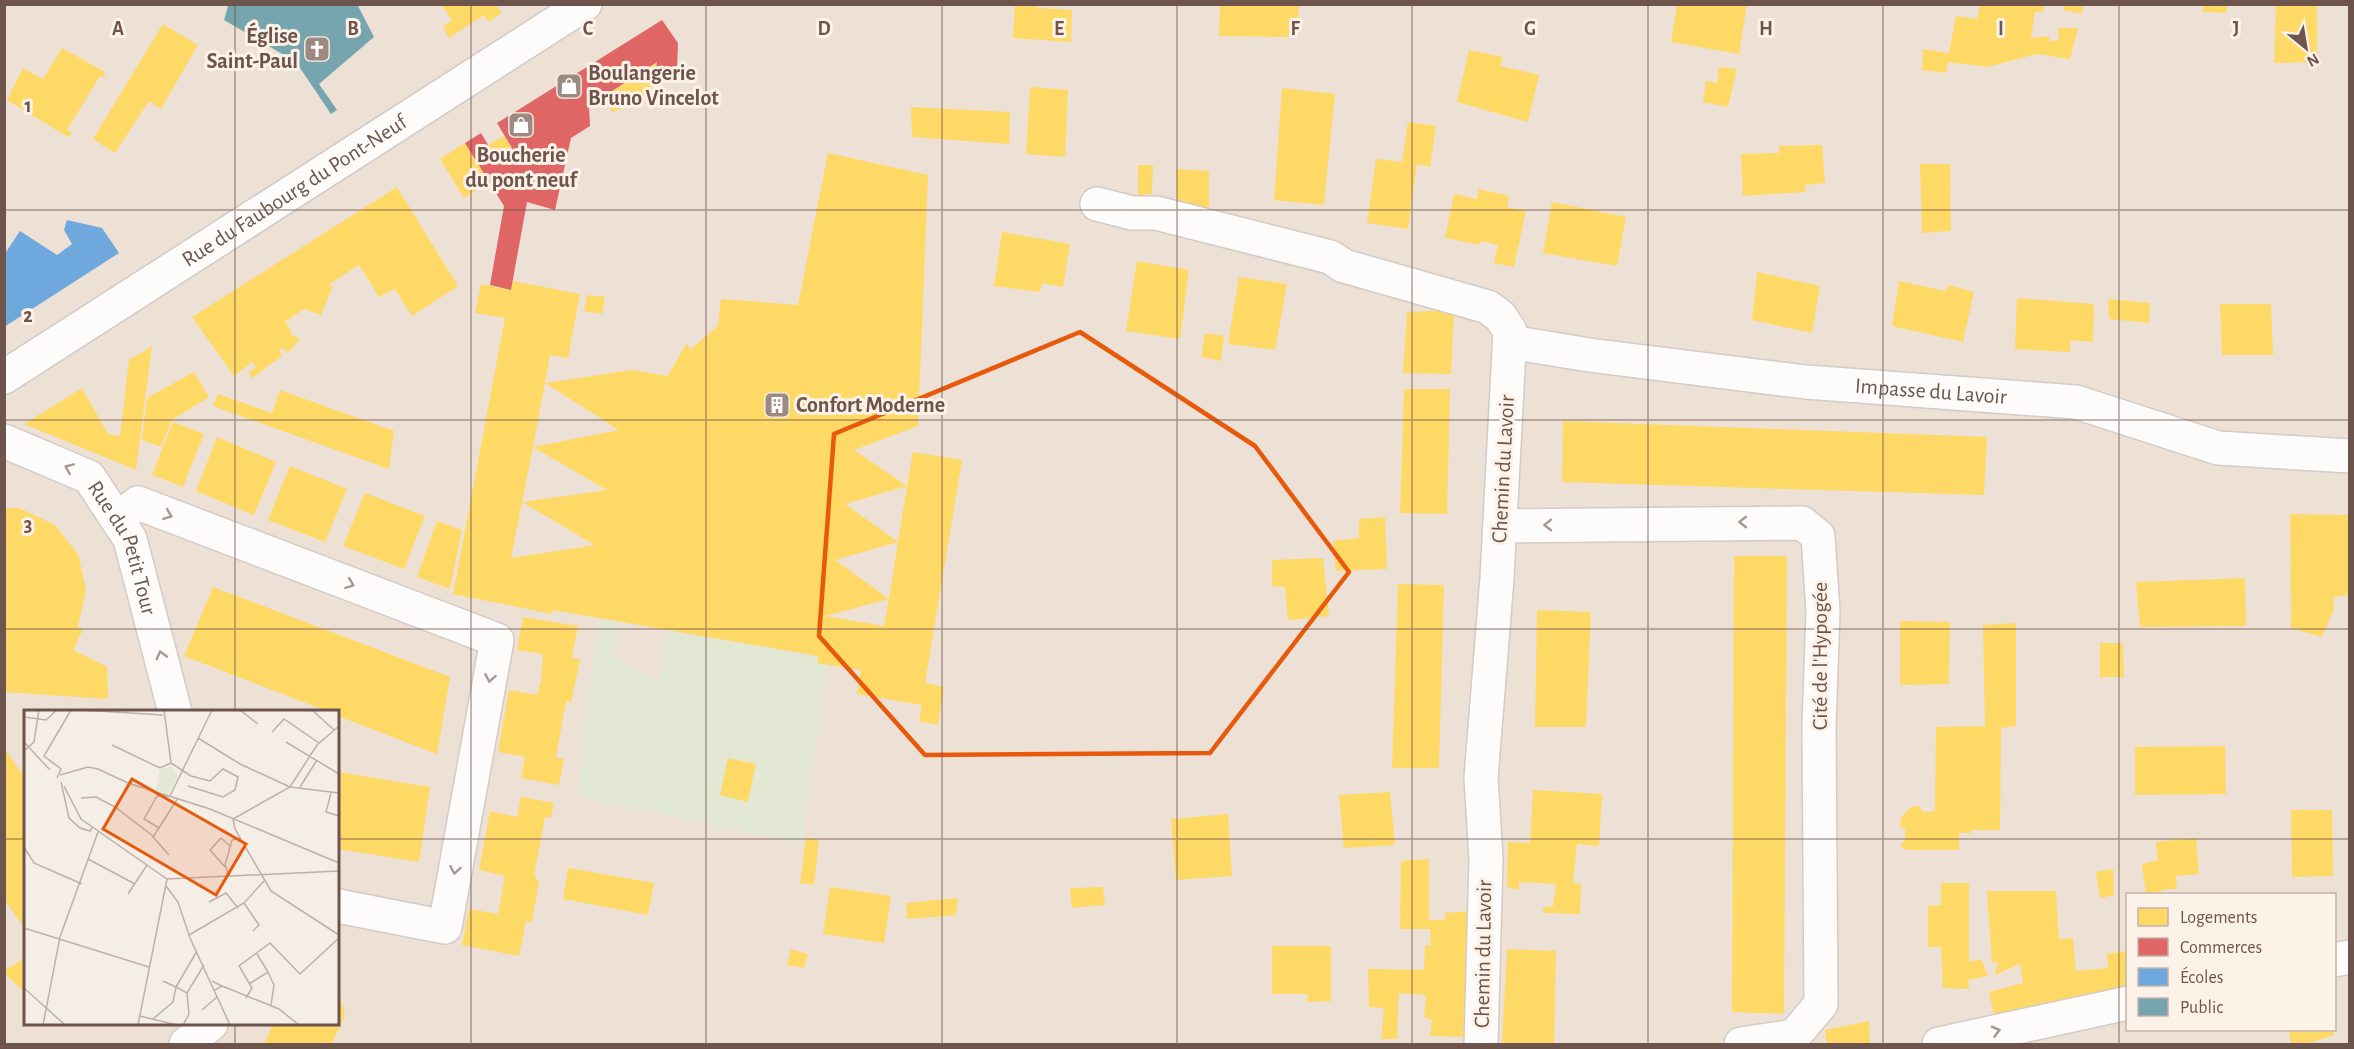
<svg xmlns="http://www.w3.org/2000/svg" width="2354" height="1049" viewBox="0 0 2354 1049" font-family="'Alegreya Sans',sans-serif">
<rect width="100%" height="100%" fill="#f4eee7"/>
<path fill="#ede0d5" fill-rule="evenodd" d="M5,5H2349V1044H5ZM26,712H338V1024H26ZM2128,894H2334V1030H2128Z"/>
<path fill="#e2e8d3" d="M599,618L624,623L613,655L659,683L666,631L818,656V663L827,664L801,843L577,797Z"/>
<g fill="#ffd966" fill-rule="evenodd">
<path d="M441,4H500L497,7L502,13L488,22L484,15L449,38L443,26L452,20Z"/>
<path d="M1015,4H1038V8L1072,10L1071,42L1013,38Z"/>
<path d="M1220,4H1299L1297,37L1219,36Z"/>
<path d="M1677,4H1747L1739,54L1671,42Z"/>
<path d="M1980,4L2044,5L2043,12H2035L2031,38L2049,36V41L2059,40L2058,28H2078L2070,59L2037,54L1987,67L1948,62L1946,73L1922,70L1923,49L1949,53L1956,16L1977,19Z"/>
<path d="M2064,4H2083L2082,14L2063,10Z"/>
<path d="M2203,4H2227L2226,13L2203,12Z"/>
<path d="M2276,4H2317V62L2274,63Z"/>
<path d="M163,24L198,45L161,109L149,101L115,153L93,139Z"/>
<path d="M62,48L105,72L104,78L100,76L67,130L72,132L68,137L7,100L23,68L43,79Z"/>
<path d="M1469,50L1503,57L1500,66L1539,75L1528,122L1457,102Z"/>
<path d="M657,62L650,98L612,112L603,97Z"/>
<path d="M1719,67L1737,69L1728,107L1703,102L1706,81L1717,83Z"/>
<path d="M1030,87L1068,90L1065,157L1026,154Z"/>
<path d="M1282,88L1335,94L1324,205L1274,200Z"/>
<path d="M911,107L1010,112L1009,144L912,137Z"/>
<path d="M1408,122L1436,126L1430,167L1417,164L1408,229L1367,223L1376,159L1402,162Z"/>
<path d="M504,136L512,148L496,158L488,145Z"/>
<path d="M465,143L489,182L464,198L440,159Z"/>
<path d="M1822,145L1825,183L1805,185V192L1743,196L1741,154L1779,153V146Z"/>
<path d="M828,153L928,175L918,426L854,450L907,486L913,452L962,460L925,683L944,687L938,725L919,721L922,705L857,694L861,670L817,663L818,656L553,610L552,614L453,594L505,318L475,313L481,284L511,290L513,281L580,294L568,358L550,355L545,383L632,370L668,376L686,344L691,349L718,326L721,299L798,305ZM545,383L619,430L533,447ZM533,447L607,490L522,502ZM907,486L898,542L845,504ZM522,502L595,545L511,558ZM898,542L889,599L835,560ZM889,599L884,626L825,616Z"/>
<path d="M1920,164H1950L1951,231L1922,233Z"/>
<path d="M1138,165H1153L1152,194L1138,195Z"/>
<path d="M1176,169L1209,171V212L1177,203Z"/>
<path d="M397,187L458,286L412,316L395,289L379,297L359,265L328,285L333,286L321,315L304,309L285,322L292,333L290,334L300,339L288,353L282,348L279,350L282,356L252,378L248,373L256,367L252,362L234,376L192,317Z"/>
<path d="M1479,189L1509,196L1507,207L1526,211L1514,267L1494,263L1498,245L1481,241L1480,245L1445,238L1454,194L1477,199Z"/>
<path d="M1552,202L1626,217L1617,266L1543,253Z"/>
<path d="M1002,232L1070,244L1063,287L1042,283L1040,292L994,286Z"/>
<path d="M1137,261L1189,270L1180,339L1126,331Z"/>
<path d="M1757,272L1820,286L1812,333L1752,320Z"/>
<path d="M1239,277L1287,284L1275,350L1228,344Z"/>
<path d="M1899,281L1946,291L1948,285L1974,292L1963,342L1892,326Z"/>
<path d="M587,295L605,297L602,314L584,311Z"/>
<path d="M2017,298L2094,304L2093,342L2071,340L2070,352L2015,349Z"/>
<path d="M2108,299L2150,303L2149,323L2109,319Z"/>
<path d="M2220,304H2271L2273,355H2222Z"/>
<path d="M1454,310L1451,374L1403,373L1407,312Z"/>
<path d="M1205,333L1224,336L1221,361L1201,357Z"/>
<path d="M152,346L136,470L24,424L82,388L108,434L120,436L129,360Z"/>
<path d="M194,372L209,397L172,420L161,447L142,440L147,398Z"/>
<path d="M1404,389H1450L1447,514L1400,513Z"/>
<path d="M280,390L394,431L389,469L213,406L218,394L272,413Z"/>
<path d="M1563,421L1987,437L1984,495L1562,482Z"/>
<path d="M173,422L204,434L183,487L152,475Z"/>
<path d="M217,437L276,462L254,515L196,491Z"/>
<path d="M290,466L347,489L325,542L268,520Z"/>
<path d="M365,493L425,516L404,569L343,546Z"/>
<path d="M4,508H19L55,525L78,554L86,590L78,626L82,631L73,650L107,667L108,699L4,692Z"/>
<path d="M2290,514L2349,515V595L2333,597L2334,609L2322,637L2291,628Z"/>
<path d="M1385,517L1387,569L1336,571L1333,541L1359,538V519Z"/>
<path d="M437,521L462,530L450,589L417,577Z"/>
<path d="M1734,556H1787L1784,1014L1732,1012Z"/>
<path d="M1323,558L1329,616L1288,620L1285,587L1272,586V560Z"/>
<path d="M2245,578L2246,626L2140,627L2136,582Z"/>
<path d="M1398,584L1444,585L1439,768H1392Z"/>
<path d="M213,587L450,677L437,754L338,716V711H327L184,656Z"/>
<path d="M1537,610L1591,612L1586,727H1535Z"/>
<path d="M523,617L578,626L572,658L580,659L571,703L566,701L556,758L564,759L559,785L521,778L525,757L498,752L509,690L537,695L541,680L543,654L517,650Z"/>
<path d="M1900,621L1950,622L1949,684L1900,685Z"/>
<path d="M2016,623V726L2001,728L2000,830H1971V833H1959V850H1906L1900,845L1905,841V829L1900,826L1901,817L1912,806H1918L1924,812L1935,811L1936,727L1985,726L1983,625Z"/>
<path d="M2100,643H2123L2124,677H2100Z"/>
<path d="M2225,746L2226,794L2135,795V747Z"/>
<path d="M4,748L26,779V930L4,899Z"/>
<path d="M728,758L756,764L748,802L720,795Z"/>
<path d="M338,772L430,787L419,862L338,849Z"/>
<path d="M1533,790L1602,794L1599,846L1577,844L1573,883L1581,884L1580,914L1544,913L1542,908L1553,906L1556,884L1519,882V890L1507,887L1508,842L1530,843Z"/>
<path d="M1390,792L1395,845L1344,848L1339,795Z"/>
<path d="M521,797L554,803L551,818L545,817L534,876L539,881L532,922L526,921L519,956L462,945L469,909L498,914L505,876L479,870L490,811L517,817Z"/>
<path d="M2291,810H2332L2333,876L2292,877Z"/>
<path d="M1228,814L1232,876L1176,880L1171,819Z"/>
<path d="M806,838L819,840L814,885L800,883Z"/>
<path d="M2196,838L2199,874L2176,876L2177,889L2161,890L2162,894H2146L2142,864L2158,860L2156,842Z"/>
<path d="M1429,859V920H1445V913L1470,911L1469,1037L1430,1036L1432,1020L1424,1017L1426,995L1399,993L1397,1039H1381L1384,1008L1369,1007L1368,969L1424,970L1425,946L1431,945L1430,929H1400L1401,861Z"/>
<path d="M568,868L654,883L648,915L563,899Z"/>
<path d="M2113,869L2114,895L2100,898L2096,872Z"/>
<path d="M1941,883H1969V962L1981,959L1988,976L1968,980L1969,989L1943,988L1941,947H1928V906L1941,905Z"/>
<path d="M830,887L891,896L884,943L823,934Z"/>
<path d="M1103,887L1105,905L1072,908L1070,888Z"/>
<path d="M1987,891H2056L2059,939L2073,938L2076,971L2108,968L2107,954L2127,951V985L2119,986V991L1994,1015L1989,992L2023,983L2020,964L1995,975L1998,961L1992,963Z"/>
<path d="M958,898L956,915L907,919L906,903Z"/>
<path d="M1272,946H1331V1001L1307,1002L1308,994H1272Z"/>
<path d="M791,949L808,954L804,968L787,965Z"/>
<path d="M1507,949L1556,951L1554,1044H1502Z"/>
<path d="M26,957V993L6,975L4,976V971Z"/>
<path d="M338,990L345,1015L332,1044H264L273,1024H338Z"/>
<path d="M1869,1021L1870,1043L1827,1044L1825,1030Z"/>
<path d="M2289,1030H2334V1035L2306,1044H2291Z"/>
</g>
<path fill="#e06666" d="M662,20L678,43L677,69L656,68L657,62L589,106L590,126L571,138L555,210L527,202L511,290L490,285L504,206L465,143L481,133L496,158L512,148L497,123Z"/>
<path fill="#6fa8dc" d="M67,220L102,228L119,253L4,327V255L20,231L57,255L72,244L64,230Z"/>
<path fill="#76a5af" d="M226,4H357L374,37L319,84L337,110L331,114L296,62L224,20L228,6Z"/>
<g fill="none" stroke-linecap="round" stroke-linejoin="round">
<g stroke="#d3cbc6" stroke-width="36">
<g id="street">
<path d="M1097,204L1132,213H1156L1330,257L1344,266L1488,307L1500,316L1510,331L1497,578L1481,778L1486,859L1481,1044"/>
<path id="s1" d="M1510,342L1589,355L1806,382L2076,402L2218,448L2350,456"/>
<path id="s2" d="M4,441L89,477L130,539L175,712"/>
<path d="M117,519L138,503L497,640L445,927L338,906"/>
<path d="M1500,526L1802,523L1818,536L1823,611L1819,726L1821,1004L1794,1036L1741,1044"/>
<path d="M2334,960L2350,957"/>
<path d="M186,1044L211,1024"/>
<path d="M1939,1044L2128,1003"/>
</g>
</g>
<g stroke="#d2cac4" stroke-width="36">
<g id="secondary">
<path id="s3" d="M4,377L585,4"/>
</g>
</g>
<use href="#street" stroke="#fdfcfb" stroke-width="33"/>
<use href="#secondary" stroke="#fdfcfb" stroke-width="33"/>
</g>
<defs><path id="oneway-chevron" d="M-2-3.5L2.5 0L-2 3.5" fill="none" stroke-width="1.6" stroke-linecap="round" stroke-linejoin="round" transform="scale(1.5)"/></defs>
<g stroke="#a79792">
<use href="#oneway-chevron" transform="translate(69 468) rotate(-157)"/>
<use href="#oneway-chevron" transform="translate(168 515) rotate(21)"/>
<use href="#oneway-chevron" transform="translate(1743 522) rotate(-180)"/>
<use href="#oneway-chevron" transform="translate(1548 525) rotate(179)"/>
<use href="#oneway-chevron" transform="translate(350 584) rotate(21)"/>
<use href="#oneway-chevron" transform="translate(161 655) rotate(-105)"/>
<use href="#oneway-chevron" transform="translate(490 678) rotate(100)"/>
<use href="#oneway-chevron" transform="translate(455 870) rotate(100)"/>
<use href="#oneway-chevron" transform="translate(1996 1031) rotate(-14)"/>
</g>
<path fill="none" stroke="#e8590c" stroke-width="4.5" stroke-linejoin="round" d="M1080,332L1255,446L1349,572L1210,753L925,755L819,636L834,434Z"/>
<path fill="none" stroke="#6d544c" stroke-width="1.5" stroke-opacity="0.55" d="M235,4V712M471,4V1044M706,4V1044M942,4V1044M1177,4V1044M1412,4V1044M1648,4V1044M1883,4V1044M2119,4V1044M4,210H2350M4,420H2350M4,629H2350M4,839H26M338,839H2350M235,1024V1044"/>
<defs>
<g id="church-square" transform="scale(1.35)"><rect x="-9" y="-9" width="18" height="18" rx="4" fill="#9c8a82" stroke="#fdf2e8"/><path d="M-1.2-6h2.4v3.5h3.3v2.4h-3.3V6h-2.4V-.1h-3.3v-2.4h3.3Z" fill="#fff"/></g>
<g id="shop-square" transform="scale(1.35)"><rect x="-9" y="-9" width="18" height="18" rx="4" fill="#9c8a82" stroke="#fdf2e8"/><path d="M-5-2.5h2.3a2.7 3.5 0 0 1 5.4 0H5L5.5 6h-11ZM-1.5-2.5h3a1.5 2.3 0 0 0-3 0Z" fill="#fff"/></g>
<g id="building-square" transform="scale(1.35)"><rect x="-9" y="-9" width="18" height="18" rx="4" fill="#9c8a82" stroke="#fdf2e8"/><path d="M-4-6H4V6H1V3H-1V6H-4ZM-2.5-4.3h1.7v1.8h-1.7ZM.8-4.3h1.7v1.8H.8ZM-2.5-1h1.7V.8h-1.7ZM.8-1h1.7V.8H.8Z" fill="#fff"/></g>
</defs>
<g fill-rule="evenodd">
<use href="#church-square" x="317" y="49"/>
<use href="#shop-square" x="569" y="86"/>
<use href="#shop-square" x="521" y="125"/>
<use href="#building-square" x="777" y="405"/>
</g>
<g text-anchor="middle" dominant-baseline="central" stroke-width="6" stroke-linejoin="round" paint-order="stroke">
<g font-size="22" font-weight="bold" fill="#6d544c" stroke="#fdf2e8" text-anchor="start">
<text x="298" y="36" text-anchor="end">Église<tspan x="298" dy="25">Saint-Paul</tspan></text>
<text x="588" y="73">Boulangerie<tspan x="588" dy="25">Bruno Vincelot</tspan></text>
<text x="521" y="155" text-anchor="middle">Boucherie<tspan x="521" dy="25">du pont neuf</tspan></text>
<text x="796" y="405">Confort Moderne</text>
</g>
<g font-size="22" fill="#6d544c" stroke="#fdf2e8">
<text stroke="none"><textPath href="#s3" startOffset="345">Rue du Faubourg du Pont-Neuf</textPath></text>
<text stroke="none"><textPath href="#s1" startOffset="424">Impasse du Lavoir</textPath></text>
<text transform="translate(1503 469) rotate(-87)">Chemin du Lavoir</text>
<text stroke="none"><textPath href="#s2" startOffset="172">Rue du Petit Tour</textPath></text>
<text transform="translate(1820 656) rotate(-90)">Cité de l'Hypogée</text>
<text transform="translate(1483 954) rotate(-89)">Chemin du Lavoir</text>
</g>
</g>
<g transform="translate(24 710)">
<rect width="315" height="315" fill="#f4eee7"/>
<path d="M147,56L154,65L145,84L132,80L136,60Z" fill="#e2e8d3"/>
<path fill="none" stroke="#beb0a9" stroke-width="1.5" d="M57,0L139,5M140,0L147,53L167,66L186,71L199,59L214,67L211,80L199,87L164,76M216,0L234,14M288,0L310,20M0,7L22,10L33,0M248,22L260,9L295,33M174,28L216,54L266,77L315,83M0,32L26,60M262,32L315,64M88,35L136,58L147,53M0,41L10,32L15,0M36,65L64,57L74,59L104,73L186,99L315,153M33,68L37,59L20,46L47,0M37,72L45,108L56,118L66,121L68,118M40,76L57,109L143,169L315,161M276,77L293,50M307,83L302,102L315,106M146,86L188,0M57,88L72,87L91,97L129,126M209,109L211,119L247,181L315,225M209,109L266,77L293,35L315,16M135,118L120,109L133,86H145M0,137L10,153L58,174M145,145L129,127L154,88M64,149L111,174M201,157L186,140L197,128L206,136M205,166L201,155L208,130L216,128M142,176L154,192L166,228L206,315M104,184L123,155M185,192L202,183L214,198M220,193L235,215L229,221M0,218L125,257M165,225L220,193L240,171M173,241L152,277L163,283L180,255M233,244L244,262M188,271L198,276L191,280M225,274L244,262L250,275L247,295M198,276L255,299L275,315M0,278L41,315M222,288L228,278L215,256L246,233L276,264L315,228M178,300L193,287M116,306L153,315M129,309L149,292L152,277L139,271M19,315L36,227L74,122M114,315L143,169M159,315L165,304L163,283"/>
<path fill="#e8590c" fill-opacity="0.15" stroke="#e8590c" stroke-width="3" d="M108,69L222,134L192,185L79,119Z"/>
<rect width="315" height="315" fill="none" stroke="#6d544c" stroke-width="3"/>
</g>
<g font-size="20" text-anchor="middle" font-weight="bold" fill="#6d544c" stroke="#fdf2e8" stroke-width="6" stroke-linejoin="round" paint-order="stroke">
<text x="118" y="35">A</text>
<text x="353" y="35">B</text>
<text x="588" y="35">C</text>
<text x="824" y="35">D</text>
<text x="1059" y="35">E</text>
<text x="1295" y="35">F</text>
<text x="1530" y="35">G</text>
<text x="1766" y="35">H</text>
<text x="2001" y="35">I</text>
<text x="2236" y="35">J</text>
<text x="28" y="112">1</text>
<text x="28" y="322">2</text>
<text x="28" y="531">3</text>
</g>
<rect width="2354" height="1049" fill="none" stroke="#6d544c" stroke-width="12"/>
<rect x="2126" y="893" width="210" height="138" fill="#fdf2e8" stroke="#c3b3aa" stroke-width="1.5"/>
<rect x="2138" y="908" width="30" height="18" fill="#ffd966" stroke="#c3b3aa" stroke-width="1.5"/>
<text x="2180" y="923" font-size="18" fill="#6d544c">Logements</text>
<rect x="2138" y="938" width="30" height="18" fill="#e06666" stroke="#c3b3aa" stroke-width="1.5"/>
<text x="2180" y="953" font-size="18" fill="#6d544c">Commerces</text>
<rect x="2138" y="968" width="30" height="18" fill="#6fa8dc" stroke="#c3b3aa" stroke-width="1.5"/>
<text x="2180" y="983" font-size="18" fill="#6d544c">Écoles</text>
<rect x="2138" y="998" width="30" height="18" fill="#76a5af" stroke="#c3b3aa" stroke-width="1.5"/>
<text x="2180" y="1013" font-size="18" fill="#6d544c">Public</text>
<g transform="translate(2306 48) rotate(150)" stroke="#fdf2e8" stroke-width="4.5" paint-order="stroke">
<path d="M0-4.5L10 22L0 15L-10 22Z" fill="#6d544c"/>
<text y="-9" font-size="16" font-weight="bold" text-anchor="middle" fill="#6d544c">N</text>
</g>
</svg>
